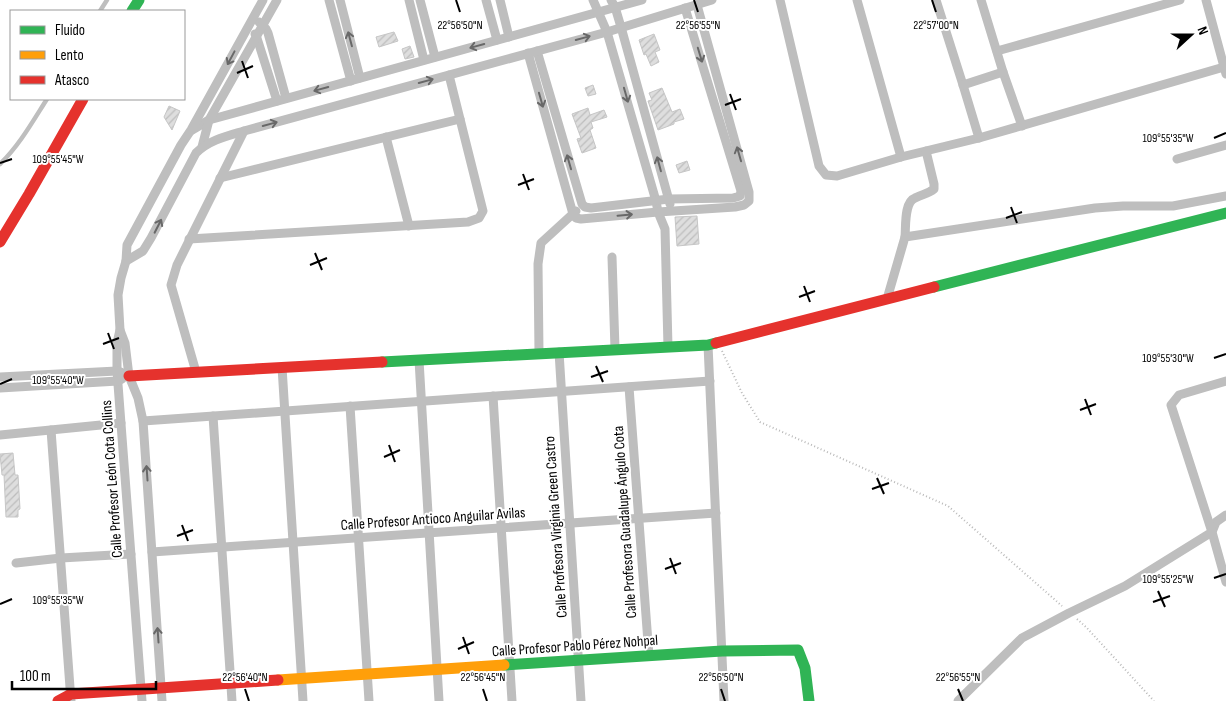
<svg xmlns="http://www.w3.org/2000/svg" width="1226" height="701" viewBox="0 0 1226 701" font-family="'Sofia Sans Condensed',sans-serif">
<defs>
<pattern id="building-hatch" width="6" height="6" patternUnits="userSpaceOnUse" patternTransform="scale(1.25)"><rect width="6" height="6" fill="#dedede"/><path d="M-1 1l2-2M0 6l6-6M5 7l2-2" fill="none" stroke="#bdbdbd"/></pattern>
</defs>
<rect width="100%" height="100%" fill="#fff"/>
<g fill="url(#building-hatch)" stroke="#c6c6c6">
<path d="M394,32L398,41L379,47L376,37Z"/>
<path d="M654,34L660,50L655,52L659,62L651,66L646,54L644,55L639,40Z"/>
<path d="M410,46L414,57L405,59L402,49Z"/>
<path d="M593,85L596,94L588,96L585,88Z"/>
<path d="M662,88L672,112L680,109L684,119L674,122V124L658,130L648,101L652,100L649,93Z"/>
<path d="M169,106L180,111L172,130L164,117Z"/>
<path d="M588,108L590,115L604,110L607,117L591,122L593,128L590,130L596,148L582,153L577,139L581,138L572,114Z"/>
<path d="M687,161L690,170L679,173L676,165Z"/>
<path d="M697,216L699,244L677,246L675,217Z"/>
<path d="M13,453L15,475H18L20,509L18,510V517H6L4,475H2L0,454Z"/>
</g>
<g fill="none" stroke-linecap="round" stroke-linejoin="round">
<g stroke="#b9b9b9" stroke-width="2" stroke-dasharray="1 2.5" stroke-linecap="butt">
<path d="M722,351L742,393L760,422L948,506L1062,606"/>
<path d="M1077,619L1086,627L1154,701"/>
</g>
<g stroke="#bebebe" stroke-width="4.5">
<path d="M100,11L107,0"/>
<path d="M0,164C19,146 33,121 47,99"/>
</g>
<g stroke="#bebebe" stroke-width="9">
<path d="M329,0L351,81"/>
<path d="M340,0L360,78"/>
<path d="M409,0L424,60"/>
<path d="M420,0L435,57"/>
<path d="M486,0L497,40"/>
<path d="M500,0L509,37"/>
<path d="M593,0L607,32L656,201L658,212L665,229L668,347"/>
<path d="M611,0L615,7L621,27L670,204"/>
<path d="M780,0L819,166L826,175L837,176L901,157L979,138L1224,67"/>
<path d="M857,0L901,157"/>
<path d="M936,0L963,85L979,138"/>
<path d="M981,0L1003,72L1022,126"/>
<path d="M1206,0L1226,74"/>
<path d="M259,22L266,29L268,33L286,98"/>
<path d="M255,34L256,35L277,101"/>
<path d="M537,51L582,204L585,207L591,208L669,199L733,198L740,196L741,191L685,8"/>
<path d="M997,51L1180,0"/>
<path d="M528,53L573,214L576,218L581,219L658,212L735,207L744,205L749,201V192L697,5"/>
<path d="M963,85L1003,72"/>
<path d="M192,130L209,120L642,0"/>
<path d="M386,137L409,226"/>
<path d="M202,147L209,120L277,0"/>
<path d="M1177,159L1226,145"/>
<path d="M220,178L460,119"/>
<path d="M905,237C906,226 904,202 915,198C922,194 928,194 934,189V184L926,151"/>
<path d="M189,239L468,222L479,218L483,211L449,75"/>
<path d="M612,257L615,349"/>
<path d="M126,261L143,251L151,238L196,153C209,140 227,136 244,131L607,32L712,0"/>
<path d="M887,299L905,237L1095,208L1123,206H1173L1226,196"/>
<path d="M120,330L117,343V371L142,701"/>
<path d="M708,345L724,701"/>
<path d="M559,352L581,701"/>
<path d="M539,353L538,264L541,243L576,211"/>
<path d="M419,360L439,701"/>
<path d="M282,367L303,701"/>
<path d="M196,372L171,285L177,265L244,131"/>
<path d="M0,377L117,371L121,372"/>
<path d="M629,387L649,656"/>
<path d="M0,388L118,381L122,379"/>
<path d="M493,396L512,701"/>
<path d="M350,406L369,701"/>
<path d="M213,416L232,701"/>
<path d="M143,421L710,381"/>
<path d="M51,430L71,701"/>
<path d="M0,435L121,423"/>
<path d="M1226,515L1216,522L1212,532L1226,582"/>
<path d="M152,552L716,513"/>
<path d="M16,563L61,558L131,554"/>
<path d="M162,701L143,421L138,398L129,376L125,343L120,330L118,295L121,278L126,261L127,245L181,145L191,130L263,0"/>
<path d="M958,701L1022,638L1069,613L1125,586L1212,532L1171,405L1179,395L1226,381"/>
</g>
<g stroke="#30b455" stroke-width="11">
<path d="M132,11L139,0"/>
<path d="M934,287L1226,213"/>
<path d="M382,362L708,345L716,343"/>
<path d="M504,665L722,651L798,650L805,668L809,701"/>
</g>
<path stroke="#ff9f0a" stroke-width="11" d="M278,680L504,665"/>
<g stroke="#e5322d" stroke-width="11">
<path d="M0,242L29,194L83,99"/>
<path d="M716,343L934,287"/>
<path d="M129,376L382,362"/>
<path d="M58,701L71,694L278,680"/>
</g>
</g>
<defs><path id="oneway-shaft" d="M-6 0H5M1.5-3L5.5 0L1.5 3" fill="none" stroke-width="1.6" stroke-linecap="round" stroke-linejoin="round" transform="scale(1.25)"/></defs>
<g stroke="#686868">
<use href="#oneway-shaft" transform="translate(583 38) rotate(-15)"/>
<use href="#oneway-shaft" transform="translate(350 39) rotate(-105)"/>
<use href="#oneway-shaft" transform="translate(477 46) rotate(165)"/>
<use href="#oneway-shaft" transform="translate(700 55) rotate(73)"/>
<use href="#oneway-shaft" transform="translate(231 58) rotate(118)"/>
<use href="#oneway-shaft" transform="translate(426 81) rotate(-15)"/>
<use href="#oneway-shaft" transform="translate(321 89) rotate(165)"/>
<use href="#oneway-shaft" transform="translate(626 95) rotate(74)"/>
<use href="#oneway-shaft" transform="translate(541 100) rotate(74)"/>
<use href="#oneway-shaft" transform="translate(270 124) rotate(-15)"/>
<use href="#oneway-shaft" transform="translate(739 154) rotate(-106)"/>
<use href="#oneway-shaft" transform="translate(569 162) rotate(-106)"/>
<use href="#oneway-shaft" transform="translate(659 164) rotate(-105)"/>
<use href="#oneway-shaft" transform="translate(625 215) rotate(-5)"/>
<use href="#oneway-shaft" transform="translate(158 226) rotate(-63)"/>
<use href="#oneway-shaft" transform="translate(147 473) rotate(-94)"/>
<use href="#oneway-shaft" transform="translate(158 635) rotate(-94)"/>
</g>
<path fill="none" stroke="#000" stroke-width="2" d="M456,0L460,12M694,0L698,12M932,0L936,12M242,61L248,78M237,73L253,66M730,94L736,110M725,105L741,99M1214,138L1226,133M0,163L12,159M523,174L529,190M518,185L534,179M1011,207L1017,223M1006,218L1022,212M315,253L322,270M310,265L327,258M804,286L810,302M799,297L815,291M108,333L114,349M103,344L119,338M1214,358L1226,354M596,366L603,382M591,377L608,371M0,384L12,379M1085,399L1091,415M1080,410L1096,404M389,445L395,462M384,457L400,450M877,478L884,494M872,489L889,483M182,525L188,541M177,536L193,530M670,558L676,574M665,569L681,563M1214,578L1226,574M1158,591L1165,607M1153,602L1170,596M0,604L12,599M463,637L469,654M458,649L474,642M245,689L249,701M483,689L487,701M721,689L725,701M958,689L963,701"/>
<g text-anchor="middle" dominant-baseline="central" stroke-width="4" stroke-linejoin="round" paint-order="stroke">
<g font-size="15" fill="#000" stroke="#fff">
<text transform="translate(112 479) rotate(-94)">Calle Profesor León Cota Collins</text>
<text transform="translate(433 519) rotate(-4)">Calle Profesor Antioco Anguilar Avilas</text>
<text transform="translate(625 522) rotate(-94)">Calle Profesora Guadalupe Ángulo Cota</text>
<text transform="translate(556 527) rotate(-94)">Calle Profesora Virginia Green Castro</text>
<text transform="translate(575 646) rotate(-4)">Calle Profesor Pablo Pérez Nohpal</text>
</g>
</g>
<g font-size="12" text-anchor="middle" fill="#000" stroke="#fff" stroke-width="4" stroke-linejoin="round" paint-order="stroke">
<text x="460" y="29">22°56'50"N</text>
<text x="698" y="29">22°56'55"N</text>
<text x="936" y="29">22°57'00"N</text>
<text x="1168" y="142">109°55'35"W</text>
<text x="58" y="163">109°55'45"W</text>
<text x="1168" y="362">109°55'30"W</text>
<text x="58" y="384">109°55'40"W</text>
<text x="1168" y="583">109°55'25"W</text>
<text x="58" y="604">109°55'35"W</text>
<text x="245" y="681">22°56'40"N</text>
<text x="483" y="681">22°56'45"N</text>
<text x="721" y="681">22°56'50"N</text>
<text x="958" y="681">22°56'55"N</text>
</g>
<rect x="10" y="10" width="175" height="90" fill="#ffffff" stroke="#999999"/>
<rect x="20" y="26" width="25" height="8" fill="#30b455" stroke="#999999"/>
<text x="55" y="35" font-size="15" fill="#000000">Fluido</text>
<rect x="20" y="51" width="25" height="8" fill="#ff9f0a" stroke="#999999"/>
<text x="55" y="60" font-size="15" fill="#000000">Lento</text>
<rect x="20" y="76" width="25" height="8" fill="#e5322d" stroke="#999999"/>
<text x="55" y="85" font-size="15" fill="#000000">Atasco</text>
<g transform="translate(1191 35) rotate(69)" stroke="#ffffff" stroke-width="4" paint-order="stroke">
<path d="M0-4L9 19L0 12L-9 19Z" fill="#000000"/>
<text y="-8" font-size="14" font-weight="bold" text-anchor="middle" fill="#000000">N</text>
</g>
<path d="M12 681v8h144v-8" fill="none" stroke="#000000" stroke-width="2.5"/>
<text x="20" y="681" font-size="15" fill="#000000" stroke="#ffffff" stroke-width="4" paint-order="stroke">100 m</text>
</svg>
